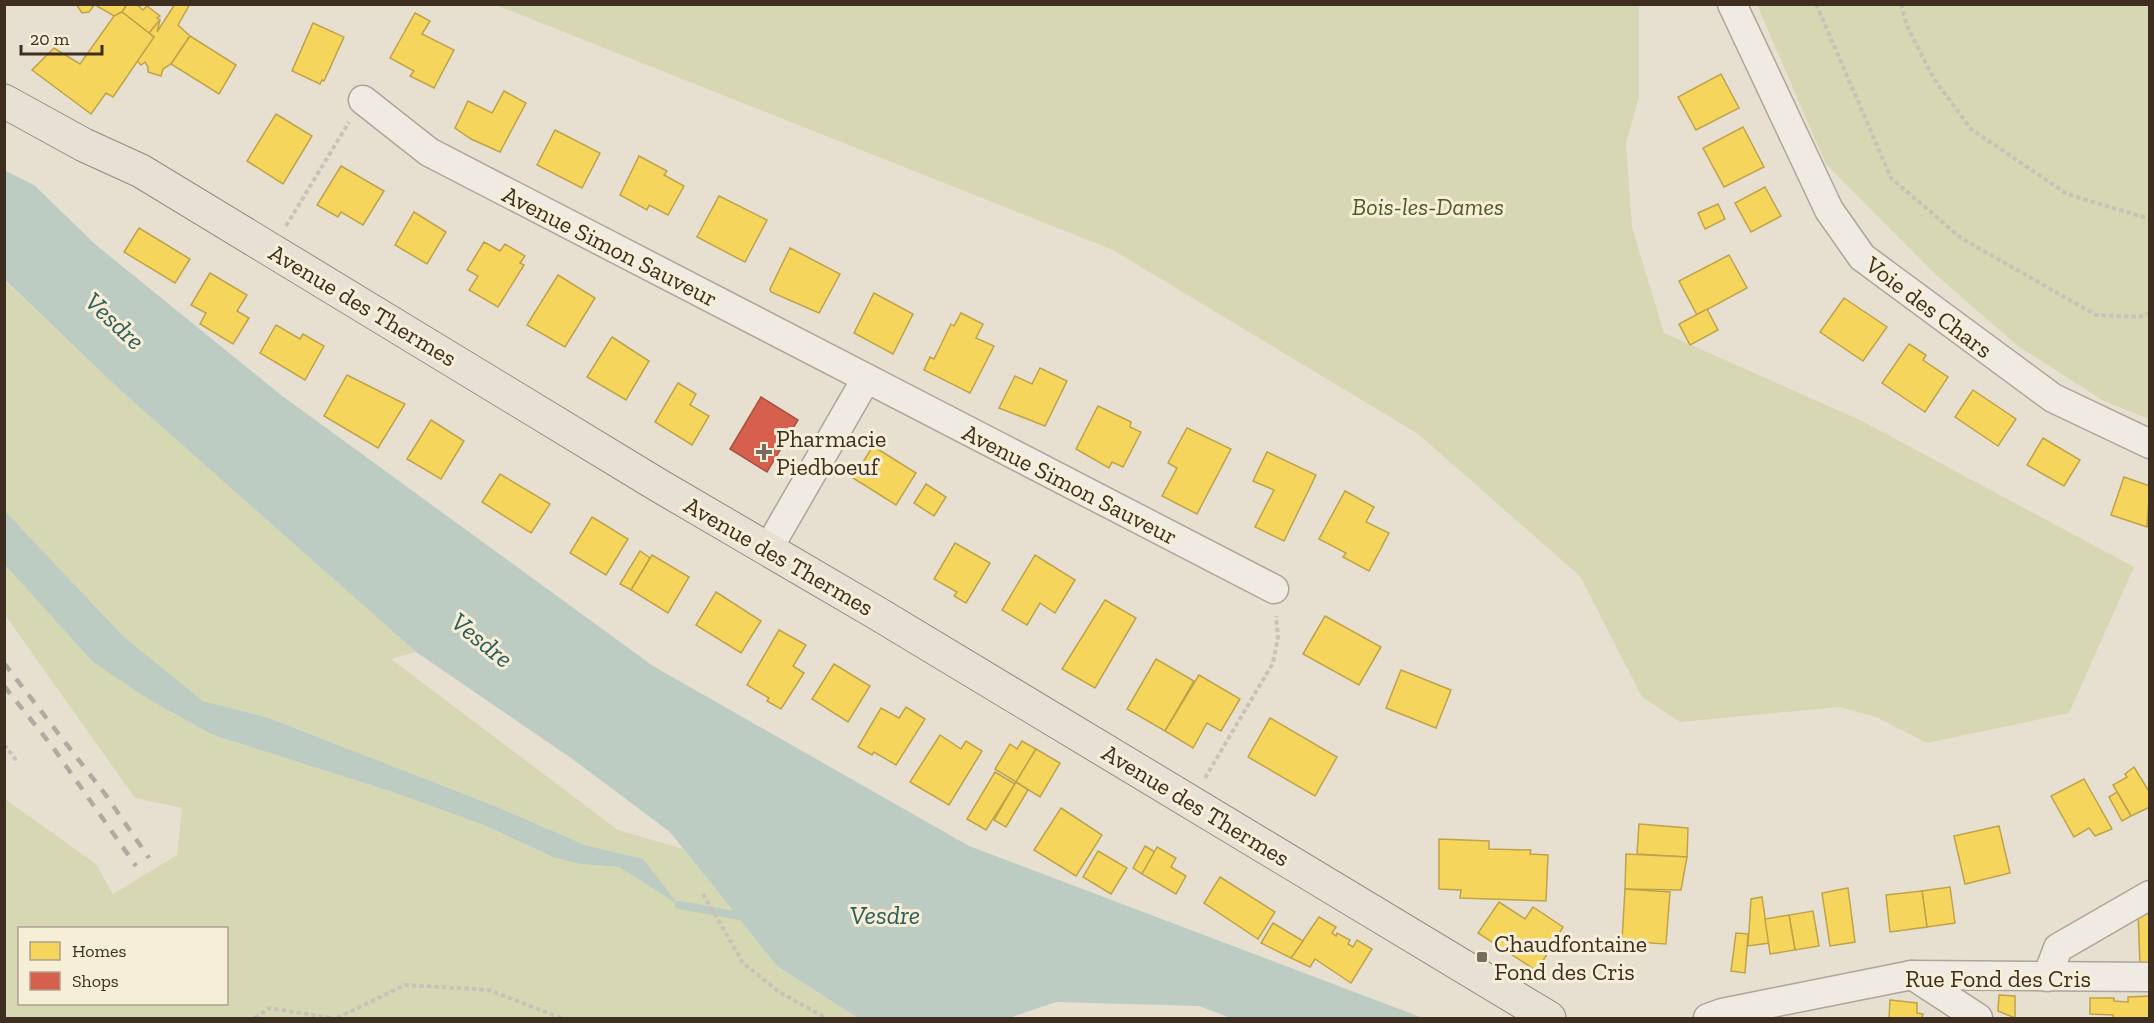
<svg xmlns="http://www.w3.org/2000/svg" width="2154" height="1023" viewBox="0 0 2154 1023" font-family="'Zilla Slab',serif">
<rect width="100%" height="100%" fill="#e7e0d1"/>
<g fill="#d6d7b3" fill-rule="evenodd">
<path d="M496,5H1639V97L1626,143L1632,227L1664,333L1862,421L2134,567L2069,713L1927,743L1876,717L1839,707L1680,722L1642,697L1580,576L1418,434L1113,250Z"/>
<path d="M1757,5H2149V419L2104,401L2018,346L1934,273L1826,164Z"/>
<path d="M4,280L118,388L416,652L391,659L618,830L683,849L777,966L858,1018H5V799L96,864L113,894L177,855L182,808L135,798L5,615V565L93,662L148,699L213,735L396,793L486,826L553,857L580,864L619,867L677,903L642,859L585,845L495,806L266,717L203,701L123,636L5,511ZM20,928H226V1004H20Z"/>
</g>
<g fill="#bcccc2">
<path d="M4,170L34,185L96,245L281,395L653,666L969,846L1423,1018H1231L1199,1006L1056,1002L1009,1018H858L777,966L670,832L571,758L416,652L118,388L5,280Z"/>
<path d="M5,511L123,636L203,701L266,717L495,806L585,845L643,859L679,905L619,867L580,864L553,857L486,826L396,793L213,735L148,699L93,662L5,565Z"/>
</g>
<g fill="#f6d55c" stroke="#bea34a" stroke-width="1.5">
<path d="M76,4H95L89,12L82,13Z"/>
<path d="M127,4H136L143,10L147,6L160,16L157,18L160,20L149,33L122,12Z"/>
<path d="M127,4L122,12L114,16L95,5Z"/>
<path d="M175,4H190L178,25L190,36L171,64L163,69L161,76L148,72V67L145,62L141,65L137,61L154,37L149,33L160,20L157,32Z"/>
<path d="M122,12L154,37L113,97L106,93L91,114L32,70L54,48L80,64L114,16Z"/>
<path d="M415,13L430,21L422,34L454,50L434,88L410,76L414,71L390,58Z"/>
<path d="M313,23L344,37L324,81L322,80L320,84L292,71Z"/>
<path d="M190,36L236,65L219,94L171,64Z"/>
<path d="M1721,74L1739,108L1696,130L1678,97Z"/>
<path d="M504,91L526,103L500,152L471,139L455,128L468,101L492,113Z"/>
<path d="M276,114L312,136L283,184L247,161Z"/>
<path d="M1743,127L1764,167L1724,187L1703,148Z"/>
<path d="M555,130L600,153L582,188L537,165Z"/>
<path d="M639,156L667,171L664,175L684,186L668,215L649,205L647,210L620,195Z"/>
<path d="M341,166L384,191L363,225L341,212L338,217L317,205Z"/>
<path d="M1765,187L1781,216L1751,232L1735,203Z"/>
<path d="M719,196L767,220L745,262L697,237Z"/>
<path d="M1718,204L1725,219L1705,229L1698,213Z"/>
<path d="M414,212L446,232L427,264L395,245Z"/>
<path d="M139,228L190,259L175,283L124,252Z"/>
<path d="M484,242L500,251L505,244L525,256L520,263L524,265L498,307L469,290L478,276L467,270Z"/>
<path d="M790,248L840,274L819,313L771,292L770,289Z"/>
<path d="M1729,255L1747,288L1697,315L1679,281Z"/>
<path d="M210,273L247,295L237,311L249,318L233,344L200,324L206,313L191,305Z"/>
<path d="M558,275L595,298L565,347L527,325Z"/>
<path d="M874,293L913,314L893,354L854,333Z"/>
<path d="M1844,298L1887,327L1863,361L1820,332Z"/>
<path d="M1707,309L1718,330L1690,345L1679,324Z"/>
<path d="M961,313L983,324L976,338L994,346L970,393L924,370L930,357L934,359L951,324L954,326Z"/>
<path d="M276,325L300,339L303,334L324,346L305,380L260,353Z"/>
<path d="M612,337L649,361L626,400L587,377Z"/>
<path d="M1909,344L1926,355L1923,360L1948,377L1925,412L1882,383Z"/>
<path d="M1040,368L1067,381L1045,426L999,408L1015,376L1032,384Z"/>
<path d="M347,375L405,404L378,448L324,416Z"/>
<path d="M678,383L696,394L690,405L709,416L692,445L655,422Z"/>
<path d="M1973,390L2016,419L1998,446L1955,417Z"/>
<path d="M1098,406L1131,422L1130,427L1141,432L1123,467L1112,462L1109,468L1076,449Z"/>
<path d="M431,420L464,441L441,479L407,459Z"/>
<path d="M1187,428L1231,449L1197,514L1162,496L1177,468L1168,463Z"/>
<path d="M2043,438L2080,460L2064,486L2027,465Z"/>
<path d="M873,446L916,473L896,505L853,478Z"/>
<path d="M1267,452L1316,475L1284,541L1255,527L1274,490L1253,481Z"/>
<path d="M500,474L550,504L531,533L482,502Z"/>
<path d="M2124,477L2150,486L2147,527L2111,515Z"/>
<path d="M926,484L946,497L934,516L914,503Z"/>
<path d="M1345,491L1374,507L1366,522L1389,533L1369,571L1343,557L1346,553L1319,539Z"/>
<path d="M592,517L628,539L606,575L570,553Z"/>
<path d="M955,543L990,563L966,603L954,596L957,592L934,579Z"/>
<path d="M640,551L650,558L631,590L620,584Z"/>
<path d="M652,555L689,577L668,613L631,590Z"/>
<path d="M1035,555L1075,580L1055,613L1040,603L1027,625L1002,610Z"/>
<path d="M716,592L761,621L741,653L696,625Z"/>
<path d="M1105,600L1136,618L1095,688L1062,669Z"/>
<path d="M1325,616L1381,647L1359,685L1303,654Z"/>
<path d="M779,630L806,645L793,666L804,673L781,709L767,701L769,698L747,685Z"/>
<path d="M1156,659L1194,681L1165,731L1127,709Z"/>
<path d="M834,664L870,686L848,722L812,699Z"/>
<path d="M1401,670L1451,690L1436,728L1386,708Z"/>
<path d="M1199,675L1240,699L1221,731L1207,723L1193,748L1165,731Z"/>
<path d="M906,707L925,719L896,765L874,752L872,755L858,747L881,708L899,718Z"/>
<path d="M1270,718L1337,757L1315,796L1248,757Z"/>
<path d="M940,735L961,749L966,741L982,751L949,805L910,782Z"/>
<path d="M1022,741L1036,749L1016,782L995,769L1010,744L1017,749Z"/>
<path d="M1036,749L1060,763L1040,797L1016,782Z"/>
<path d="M2134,767L2150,793V807L2131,816L2113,785L2127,777L2125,774Z"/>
<path d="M995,772L1015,784L986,830L967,819Z"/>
<path d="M2084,779L2112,829L2095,836L2089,828L2074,837L2051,796Z"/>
<path d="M1016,782L1028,790L1006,827L994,820Z"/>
<path d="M2117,792L2131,816L2122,821L2109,797Z"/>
<path d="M1061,808L1102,835L1076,876L1034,850Z"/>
<path d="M1639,824L1688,828L1687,857L1637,854Z"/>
<path d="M1999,826L2010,873L1965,884L1954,836Z"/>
<path d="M1439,839L1489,841V849L1531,850L1530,854L1548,855L1546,901L1460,898L1461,890L1439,889Z"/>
<path d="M1145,846L1155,852L1142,874L1133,868Z"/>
<path d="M1157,847L1176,858L1171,867L1186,876L1176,894L1142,874Z"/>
<path d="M1098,851L1127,868L1111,894L1083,877Z"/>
<path d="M1626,854L1687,857L1681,890L1625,889Z"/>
<path d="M1220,877L1275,912L1258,939L1204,903Z"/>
<path d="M1950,887L1955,923L1927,927L1922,891Z"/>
<path d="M1848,888L1855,942L1830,946L1822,893Z"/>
<path d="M1625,889L1670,892L1666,944L1622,941Z"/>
<path d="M1922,891L1927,927L1890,932L1886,895Z"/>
<path d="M1762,897L1769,943L1748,946L1751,899Z"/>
<path d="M1499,902L1525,919L1533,907L1563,927L1537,971L1478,933Z"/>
<path d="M2138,910H2150V965H2140Z"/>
<path d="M1813,911L1819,946L1795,950L1789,915Z"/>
<path d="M1789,915L1795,950L1770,954L1765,919Z"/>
<path d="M1319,917L1336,927L1332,933L1336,936L1337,933L1350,940L1348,944L1353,947L1357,940L1372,949L1351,983L1315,959L1310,967L1291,958Z"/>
<path d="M1273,923L1303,941L1291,958L1261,943Z"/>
<path d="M1736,933L1748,934L1745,973L1731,971Z"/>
<path d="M1999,995L2015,996V1018L1998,1011Z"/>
<path d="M2150,996V1018H2113V1015L2090,1014V998H2114V1001L2128,1002V997Z"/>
<path d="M1890,1000L1917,1003V1013L1923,1014L1922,1018H1889Z"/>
</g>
<path fill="#d6604d" stroke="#a85140" stroke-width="1.5" d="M761,397L798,420L767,472L730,449Z"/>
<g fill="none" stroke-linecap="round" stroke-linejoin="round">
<path stroke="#bcccc2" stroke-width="8" d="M679,905L746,917"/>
<g stroke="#ada599" stroke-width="31">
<g id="minor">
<path d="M1732,4L1829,210L1862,257L2053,398L2150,444"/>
<path d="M363,100L429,152L1274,589"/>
<path d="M768,549L866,379"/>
<path d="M1912,975L1978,1018"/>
<path d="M2047,977L2058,948L2150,895"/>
<path d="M1708,1018L1722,1013L1912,975L2150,977"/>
</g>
</g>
<g stroke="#928b80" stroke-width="35">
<path id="major" d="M4,101L84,145L141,171L658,485L875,612L1549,1018"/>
</g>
<g stroke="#c8c2b9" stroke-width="4" stroke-dasharray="4.5 3" stroke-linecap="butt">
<path d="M1816,4L1891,178L1961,238L2096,315L2139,317L2150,313"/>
<path d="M1901,4L1907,26L1934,79L1971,129L2067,194L2150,219"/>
<path d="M286,226L349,122"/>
<path d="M4,745L16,760"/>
<path d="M1205,778L1273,663L1278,637L1276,616"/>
<path d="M703,894L743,963L779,992L826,1018"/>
<path d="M255,1018L269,1008L331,1018"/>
<path d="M337,1018L405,985L489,990L561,1018"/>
</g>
<use href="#minor" stroke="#efebe3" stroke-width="28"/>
<use href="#major" stroke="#e6e1d4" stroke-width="33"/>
<g stroke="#afaaa2" stroke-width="4.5" stroke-dasharray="10 10" stroke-linecap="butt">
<path d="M4,663L105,794L149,858"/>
<path d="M4,686L52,746L136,866"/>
</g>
</g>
<g fill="#786c5e" stroke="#f7eed8" stroke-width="2">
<path d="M761 443h6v6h6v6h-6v6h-6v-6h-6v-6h6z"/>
<rect x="1476" y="951" width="12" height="12" rx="3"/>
</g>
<g text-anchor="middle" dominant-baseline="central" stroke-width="6" stroke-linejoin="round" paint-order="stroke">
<g font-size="24" font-style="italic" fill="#4d5a26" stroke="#f7eed8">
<text x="1428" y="206">Bois-les-Dames</text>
</g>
<g font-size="24" fill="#3d2e20" stroke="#f7eed8">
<text transform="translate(610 246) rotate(27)">Avenue Simon Sauveur</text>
<text transform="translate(363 305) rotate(31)">Avenue des Thermes</text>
<text transform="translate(1929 307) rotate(37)">Voie des Chars</text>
<text transform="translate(1070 484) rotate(27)">Avenue Simon Sauveur</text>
<text transform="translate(779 556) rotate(30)">Avenue des Thermes</text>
<text transform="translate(1196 805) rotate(31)">Avenue des Thermes</text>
<text x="1998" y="978">Rue Fond des Cris</text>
</g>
<g font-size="24" fill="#3d2e20" stroke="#f7eed8" text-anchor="start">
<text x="776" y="438">Pharmacie<tspan x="776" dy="28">Piedboeuf</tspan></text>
<text x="1494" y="943">Chaudfontaine<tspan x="1494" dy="28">Fond des Cris</tspan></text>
</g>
<g font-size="26" font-style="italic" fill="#2f5d5a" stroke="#f7eed8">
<text transform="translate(115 321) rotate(43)">Vesdre</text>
<text transform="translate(482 640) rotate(39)">Vesdre</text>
<text x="885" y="915">Vesdre</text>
</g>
</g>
<rect width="2154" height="1023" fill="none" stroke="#3d2e20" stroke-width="12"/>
<rect x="18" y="927" width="210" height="78" fill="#f7eed8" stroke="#ada18e" stroke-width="1.5"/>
<rect x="30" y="942" width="30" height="18" fill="#f6d55c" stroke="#ada18e" stroke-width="1.5"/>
<text x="72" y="957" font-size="18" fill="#3d2e20">Homes</text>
<rect x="30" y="972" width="30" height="18" fill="#d6604d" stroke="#ada18e" stroke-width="1.5"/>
<text x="72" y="987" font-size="18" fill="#3d2e20">Shops</text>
<path d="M21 45v9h81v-9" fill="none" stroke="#3d2e20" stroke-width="3"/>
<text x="30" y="45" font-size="18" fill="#3d2e20" stroke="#f7eed8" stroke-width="4.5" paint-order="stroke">20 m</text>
</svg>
